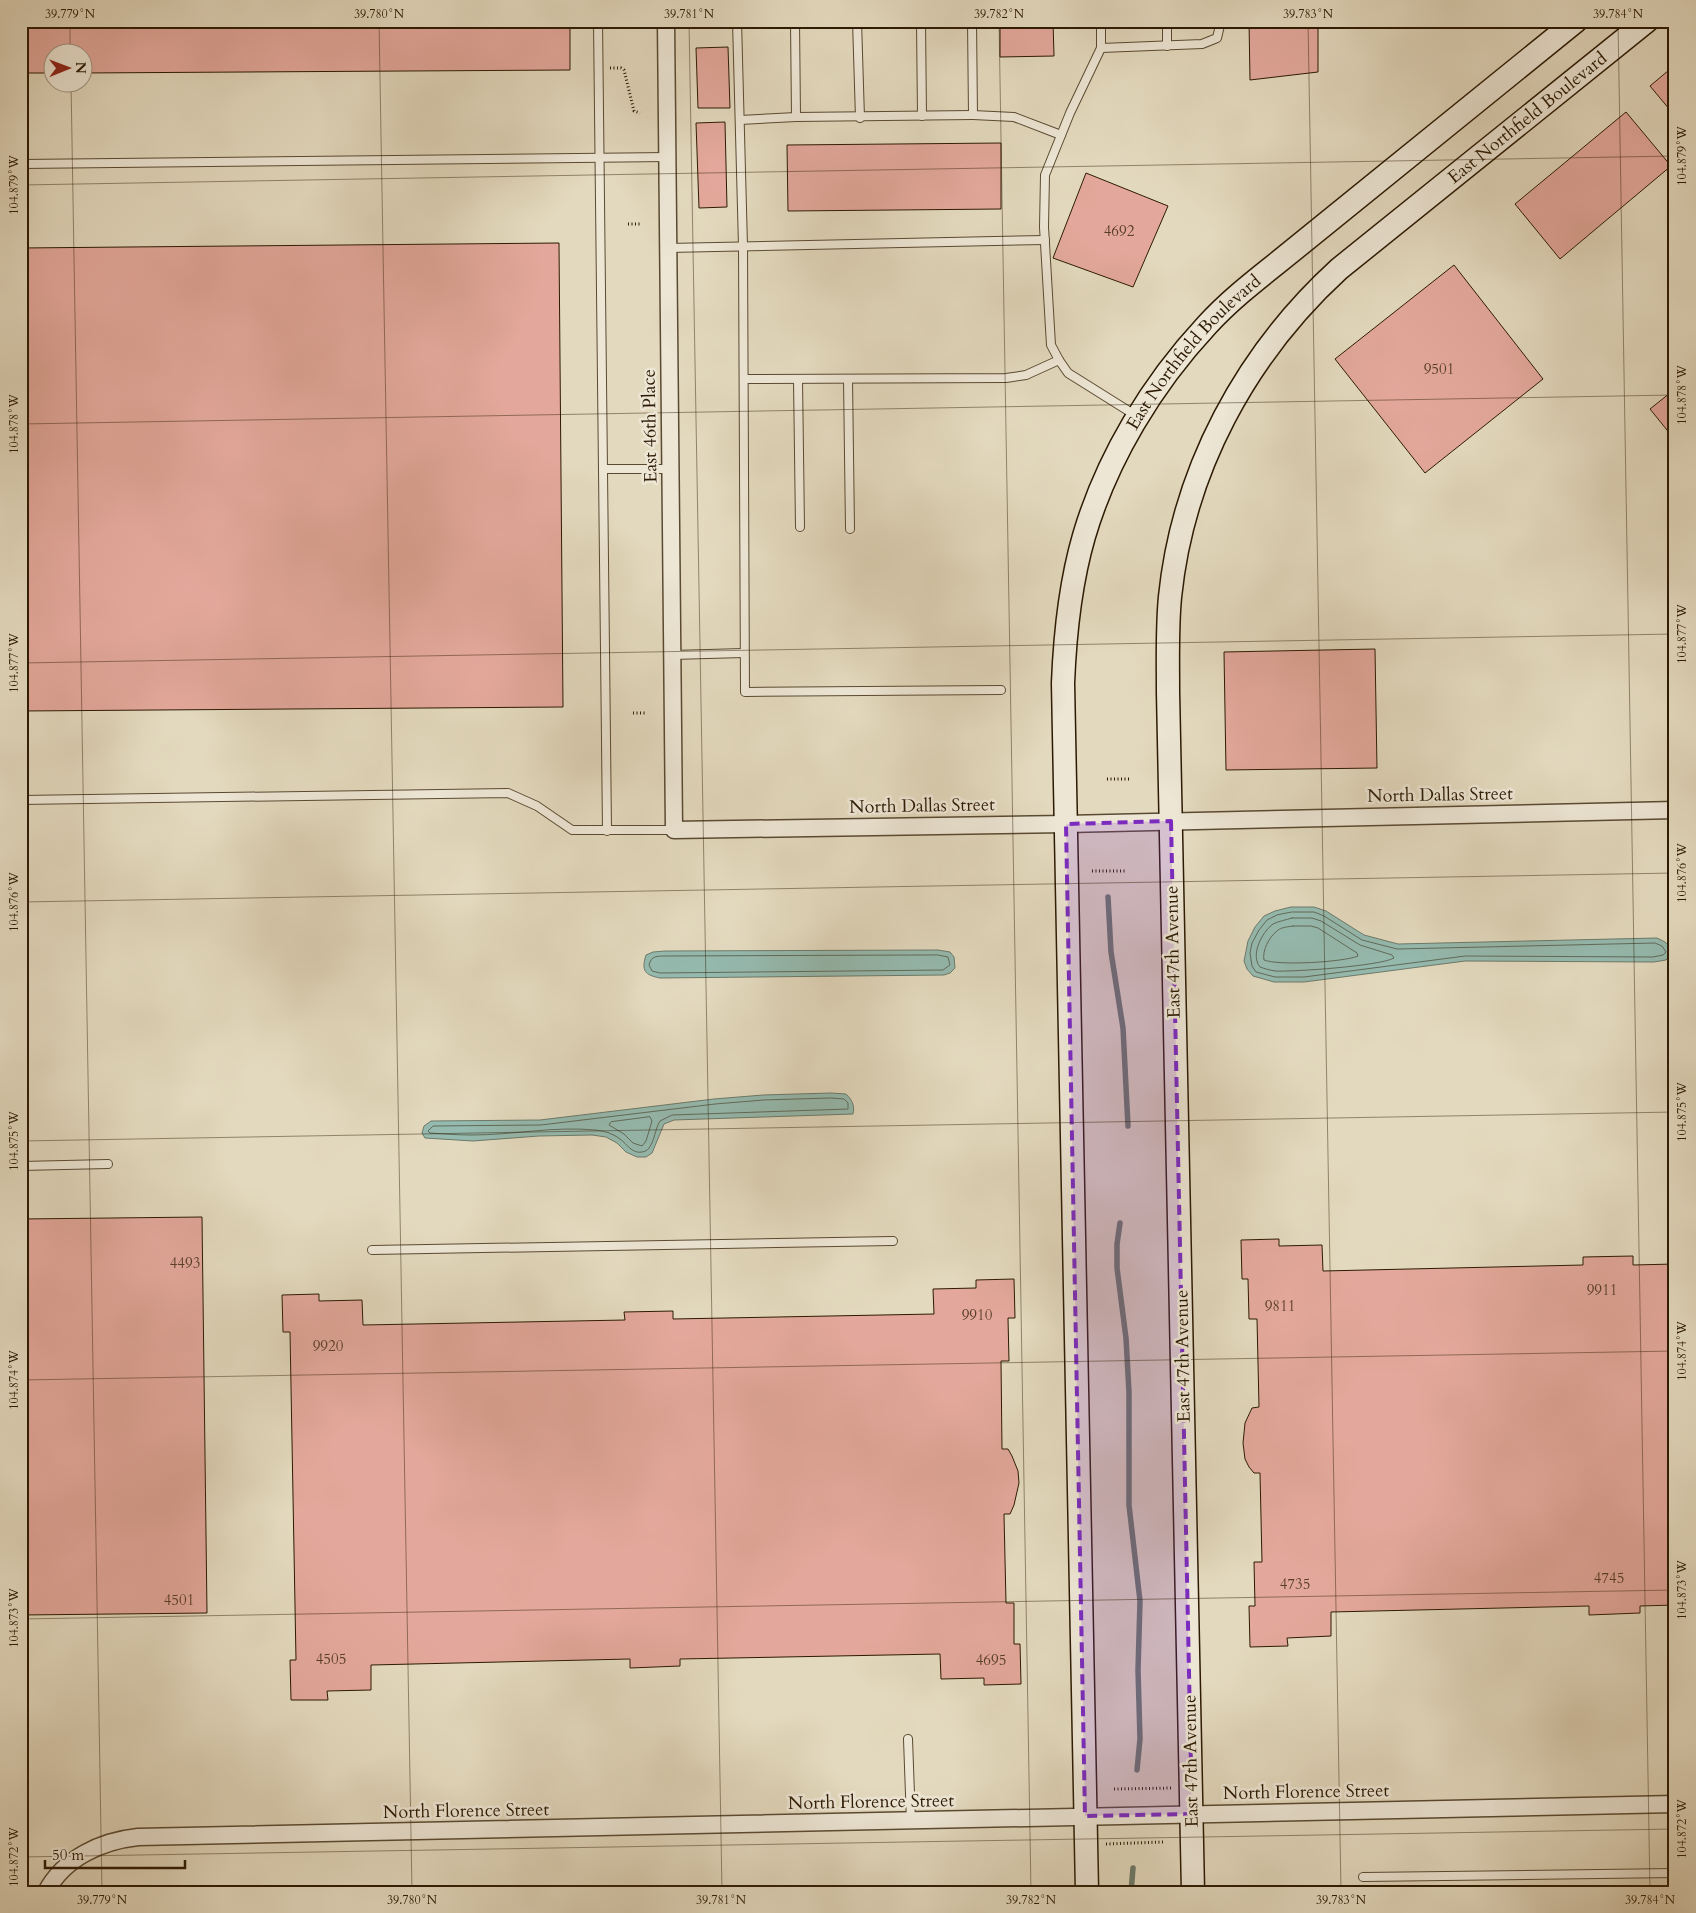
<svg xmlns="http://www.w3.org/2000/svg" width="1696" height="1913" viewBox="0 0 1696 1913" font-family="Cardo,serif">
<rect width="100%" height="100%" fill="#e3d9be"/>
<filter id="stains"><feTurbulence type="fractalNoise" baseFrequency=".004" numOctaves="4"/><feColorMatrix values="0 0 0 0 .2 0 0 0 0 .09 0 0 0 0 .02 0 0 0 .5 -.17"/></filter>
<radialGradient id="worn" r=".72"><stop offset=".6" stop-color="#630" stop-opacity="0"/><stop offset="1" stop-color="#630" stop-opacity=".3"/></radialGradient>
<g fill="#95baaf" stroke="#6b7a6a">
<path d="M1291,907H1314L1326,911L1364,935L1398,944L1657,938L1665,942L1672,949L1671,954L1666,960L1654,962L1465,961L1304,982H1274L1253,976L1247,969L1244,961L1248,941L1255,927L1264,916L1275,911Z"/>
<path d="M938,950L950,952L954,957L955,968L950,973L944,975L660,978C645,975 641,971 646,955L653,952L665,951Z"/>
<path d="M831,1093L846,1094C852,1100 855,1105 853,1114L674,1120L664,1124L652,1153L646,1157H637L626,1152L617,1143L606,1137L592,1135L539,1136L473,1141L425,1138L422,1133L424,1126L431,1121L540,1120L714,1099L763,1095Z"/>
</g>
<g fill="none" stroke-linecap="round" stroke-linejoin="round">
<g stroke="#606a59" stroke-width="1">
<path d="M1292,912H1314L1324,916L1362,940L1397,949L1655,943L1662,946L1666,952L1663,955L1653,957L1465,956L1304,977H1275L1256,972L1252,966L1250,953L1252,943L1259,930L1267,920L1277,915Z"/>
<path d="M1292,918H1312L1321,921L1360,945L1392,955L1394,958C1380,966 1293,972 1275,971C1270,970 1265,969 1260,967C1250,955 1262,932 1273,924C1279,921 1286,920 1292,918Z"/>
<path d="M1293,926H1311L1318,928L1357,953L1358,956C1344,962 1279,966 1264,960C1262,951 1269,937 1277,931C1281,927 1288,927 1293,926Z"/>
<path d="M938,955L948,957L950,965L943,970L660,973L652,971L649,965C651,956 657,956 665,956Z"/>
<path d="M831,1098L844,1099L848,1103V1109L672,1115L660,1121C654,1130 654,1151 642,1152C632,1154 627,1144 620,1139C612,1133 604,1131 595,1130C554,1126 513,1135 472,1135C458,1135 444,1134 430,1133L428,1131L433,1126L541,1125L715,1104L764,1100Z"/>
<path d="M650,1117L652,1121L646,1141L642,1146L633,1143L624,1134L609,1125L611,1122Z"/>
</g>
<g stroke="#6b7a6a" stroke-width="5.5">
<path d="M1108,897L1111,952L1123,1028L1128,1126"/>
<path d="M1120,1223L1117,1244V1268L1126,1338L1129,1392V1505L1140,1601L1138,1670L1140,1739L1137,1770"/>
<path d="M1131,1892L1133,1868"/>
</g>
</g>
<g fill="#e3a89b" stroke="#2c1a03">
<path d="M21,21H570V70L82,73V52H52V73H21Z"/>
<path d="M1000,21H1053L1054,56L1000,57Z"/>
<path d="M1249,21H1318V72L1250,80Z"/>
<path d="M728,47L730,108H698L696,48Z"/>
<path d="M1675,65V116L1650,86Z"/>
<path d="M1626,112L1671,166L1560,259L1515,204Z"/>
<path d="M725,122L727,207L699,208L696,123Z"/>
<path d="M1001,143V209L788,211L787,145Z"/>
<path d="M1086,173L1168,206L1133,287L1053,258Z"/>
<path d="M559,243L563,707L21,711V248Z"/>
<path d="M1454,265L1543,379L1425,473L1335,359Z"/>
<path d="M1675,389V440L1650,409Z"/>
<path d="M1375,649L1377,768L1226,770L1224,652Z"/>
<path d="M202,1217L207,1613L21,1615V1219Z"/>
<path d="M1279,1239V1246L1322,1245L1323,1271L1583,1265V1257L1633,1256V1265L1675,1264V1605L1640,1606V1613L1589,1615V1606L1331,1612V1636L1287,1638L1288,1646L1250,1647L1249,1606H1255L1254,1562H1262L1260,1473H1254L1249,1467L1245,1459L1243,1443L1245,1423L1252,1408L1259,1407L1257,1319H1249L1248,1279H1242L1241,1240Z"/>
<path d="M1014,1279L1015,1318H1008L1009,1361H1001L1002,1449H1008L1012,1456L1018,1471L1019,1483L1014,1505L1010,1514H1004L1006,1603H1014V1644H1020L1021,1684L984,1685V1678L941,1679L940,1654L680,1659V1666L630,1668V1659L371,1665V1690L327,1691L328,1700H291L290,1660H296L290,1332H283L282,1295L319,1294V1301L362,1300L363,1325L625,1320L624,1312L673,1311V1319L934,1314L933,1289L976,1288V1280Z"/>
</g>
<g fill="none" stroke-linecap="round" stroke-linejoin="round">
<g stroke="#5a4a32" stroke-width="10">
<g id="service">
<path d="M598,21L607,831"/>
<path d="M737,21L743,246L745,692L1001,690"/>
<path d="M795,21L796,117"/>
<path d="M857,21L860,118"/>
<path d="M921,21L922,116"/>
<path d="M972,21L973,115L1014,117L1061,135"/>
<path d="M1101,21V48L1070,113L1045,175L1044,227L1051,345L1059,360L1068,373L1135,415"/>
<path d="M1167,21V46"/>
<path d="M1101,48L1202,44L1217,38L1221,21"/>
<path d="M740,120L796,117L973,115"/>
<path d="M21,164L668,157"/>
<path d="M668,248L1045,240"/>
<path d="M744,379L1006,378L1026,375L1059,360"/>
<path d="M798,379L800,527"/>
<path d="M848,379L850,529"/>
<path d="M603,469H670"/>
<path d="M672,655L744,653"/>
<path d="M21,800L508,793L537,806L572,830H674"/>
<path d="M21,1166L108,1164"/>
<path d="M372,1250L893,1241"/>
<path d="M908,1739L911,1822"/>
<path d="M1363,1877L1675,1873"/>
</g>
</g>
<g stroke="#5a4a32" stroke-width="19">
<g id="minor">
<path d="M666,21L674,830L1066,824L1675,810"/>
<path d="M46,1892C64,1858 101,1841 138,1837L1675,1804"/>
</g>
</g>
<g stroke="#2c1a03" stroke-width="25">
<g id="secondary">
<path id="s1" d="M1087,1892L1063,683C1065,633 1070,584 1084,536C1107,458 1152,384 1207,325C1228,302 1252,283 1276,264L1576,21"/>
<path id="s2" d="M1193,1892L1168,692C1168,660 1167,628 1170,597C1183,470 1246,354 1339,269L1647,21"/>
</g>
</g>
<g stroke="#2c1a03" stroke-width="3" stroke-dasharray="1 2.5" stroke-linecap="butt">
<path d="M610,68H621L624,70L634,111L640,113"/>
<path d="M628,224H641"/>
<path d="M633,713H647"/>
<path d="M1107,779H1130"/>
<path d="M1092,871H1127"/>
<path d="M1114,1789L1172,1788"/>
<path d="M1106,1844L1163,1842"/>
</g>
<use href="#service" stroke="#ede6d5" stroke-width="8"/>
<use href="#minor" stroke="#ede6d5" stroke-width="16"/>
<use href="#secondary" stroke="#ede6d5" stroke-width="22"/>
</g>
<path fill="#7b2cbf" fill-opacity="0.2" stroke="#7b2cbf" stroke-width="4" stroke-dasharray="10 6" stroke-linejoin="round" d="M1171,821L1192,1814L1085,1816L1066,824Z"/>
<path fill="none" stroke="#2c1a03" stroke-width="1" stroke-opacity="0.45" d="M70,21V52M379,21L412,1892M689,21L722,1892M999,21L1031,1892M1308,21L1341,1892M1618,21L1650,1892M71,82L102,1892M21,185L1675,156M21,424L1675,395M21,663L1675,634M21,902L1675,873M21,1141L1675,1112M21,1380L1675,1351M21,1619L1675,1590M21,1857L1675,1829"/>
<g text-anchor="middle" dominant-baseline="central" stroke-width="5" stroke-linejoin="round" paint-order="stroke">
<g font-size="15" fill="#5a3e29">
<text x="1119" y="231">4692</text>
<text x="1439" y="369">9501</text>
<text x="185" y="1263">4493</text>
<text x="1602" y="1290">9911</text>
<text x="1280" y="1306">9811</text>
<text x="977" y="1315">9910</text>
<text x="328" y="1346">9920</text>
<text x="1609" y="1578">4745</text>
<text x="1295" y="1584">4735</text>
<text x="179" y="1600">4501</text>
<text x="331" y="1659">4505</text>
<text x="991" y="1660">4695</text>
</g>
<g font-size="18" fill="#2c1a03" stroke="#ede6d5">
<text stroke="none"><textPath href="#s2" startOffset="1914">East Northfield Boulevard</textPath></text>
<text stroke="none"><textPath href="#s1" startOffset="1575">East Northfield Boulevard</textPath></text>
<text transform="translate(650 426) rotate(-91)">East 46th Place</text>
<text transform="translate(1440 795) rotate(-1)">North Dallas Street</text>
<text transform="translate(922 806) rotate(-1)">North Dallas Street</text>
<text transform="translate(1173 952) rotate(-91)">East 47th Avenue</text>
<text transform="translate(1183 1356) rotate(-91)">East 47th Avenue</text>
<text transform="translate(1191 1761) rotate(-91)">East 47th Avenue</text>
<text transform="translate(1306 1792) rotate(-1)">North Florence Street</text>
<text transform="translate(871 1802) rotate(-1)">North Florence Street</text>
<text transform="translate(466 1811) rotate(-1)">North Florence Street</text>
</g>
</g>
<rect width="1696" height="1913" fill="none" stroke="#e3d9be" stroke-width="55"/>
<g transform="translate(68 68) rotate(89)"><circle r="24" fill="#ede6d5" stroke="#a09481"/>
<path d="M0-4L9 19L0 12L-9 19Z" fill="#8f2418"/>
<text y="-8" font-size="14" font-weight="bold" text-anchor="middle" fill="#2c1a03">N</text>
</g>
<path d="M45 1860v8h140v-8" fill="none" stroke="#2c1a03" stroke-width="2.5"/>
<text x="52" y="1860" font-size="15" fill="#2c1a03" stroke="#ede6d5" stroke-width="4" paint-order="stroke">50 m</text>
<rect x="28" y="28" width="1640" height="1858" fill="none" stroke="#2c1a03" stroke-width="2"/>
<g font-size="12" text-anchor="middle" fill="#2c1a03">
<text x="70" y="18">39.779°N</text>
<text x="379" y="18">39.780°N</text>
<text x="689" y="18">39.781°N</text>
<text x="999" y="18">39.782°N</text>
<text x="1308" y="18">39.783°N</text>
<text x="1618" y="18">39.784°N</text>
<text transform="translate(1682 156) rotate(-90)" y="4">104.879°W</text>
<text transform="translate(14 185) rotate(-90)" y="4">104.879°W</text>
<text transform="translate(1682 395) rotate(-90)" y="4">104.878°W</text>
<text transform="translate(14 424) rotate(-90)" y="4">104.878°W</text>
<text transform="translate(1682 634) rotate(-90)" y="4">104.877°W</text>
<text transform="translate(14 663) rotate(-90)" y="4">104.877°W</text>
<text transform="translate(1682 873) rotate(-90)" y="4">104.876°W</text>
<text transform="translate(14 902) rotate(-90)" y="4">104.876°W</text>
<text transform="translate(1682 1112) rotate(-90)" y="4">104.875°W</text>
<text transform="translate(14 1141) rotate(-90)" y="4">104.875°W</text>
<text transform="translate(1682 1351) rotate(-90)" y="4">104.874°W</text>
<text transform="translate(14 1380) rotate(-90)" y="4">104.874°W</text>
<text transform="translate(1682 1590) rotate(-90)" y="4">104.873°W</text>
<text transform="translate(14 1618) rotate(-90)" y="4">104.873°W</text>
<text transform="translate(1682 1829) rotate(-90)" y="4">104.872°W</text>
<text transform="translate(14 1857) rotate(-90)" y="4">104.872°W</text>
<text x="102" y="1904">39.779°N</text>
<text x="412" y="1904">39.780°N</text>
<text x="721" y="1904">39.781°N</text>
<text x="1031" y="1904">39.782°N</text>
<text x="1341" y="1904">39.783°N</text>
<text x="1650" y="1904">39.784°N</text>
</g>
<rect width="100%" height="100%" filter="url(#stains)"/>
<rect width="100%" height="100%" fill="url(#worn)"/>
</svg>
